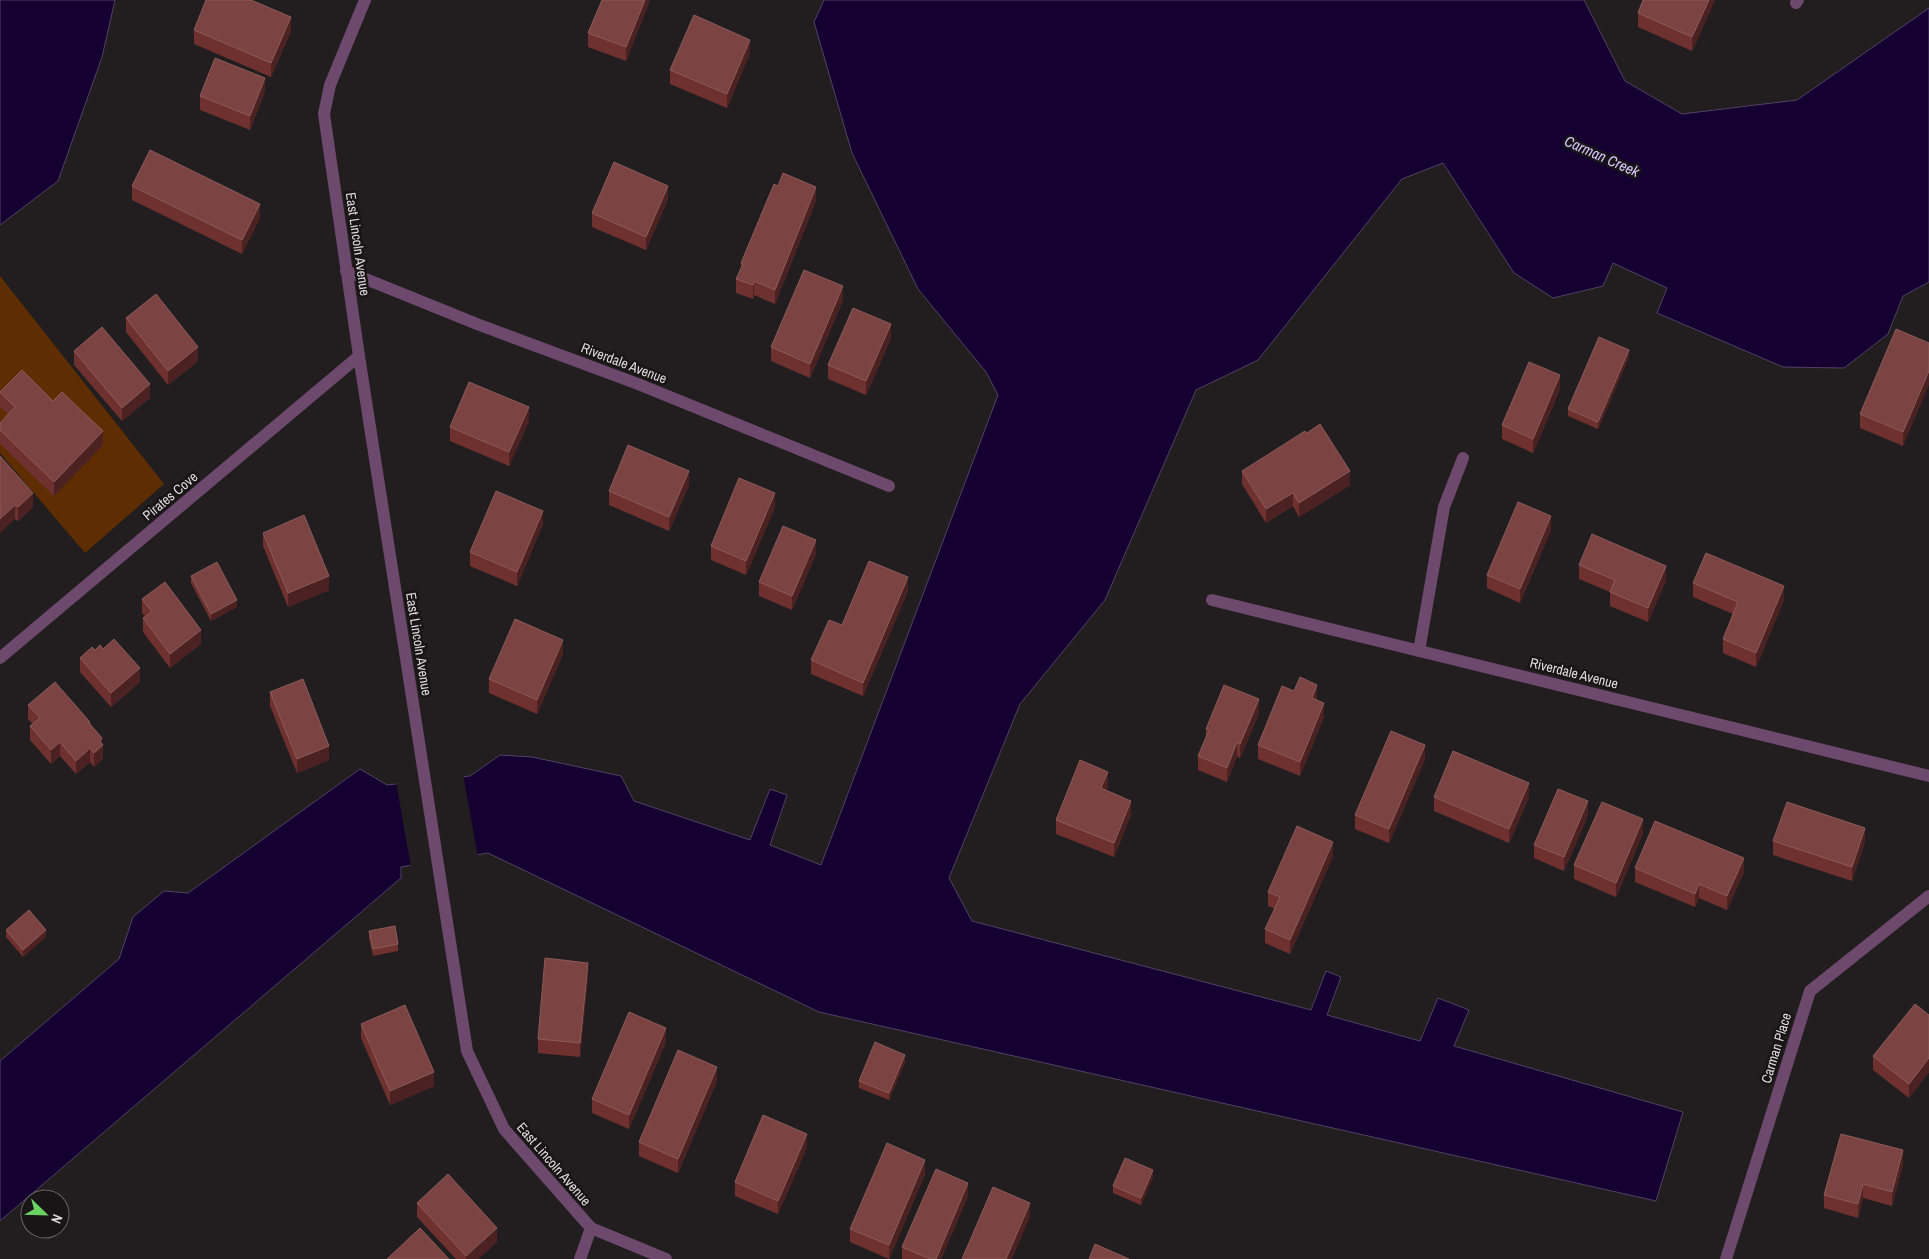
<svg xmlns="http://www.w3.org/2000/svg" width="1929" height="1259" viewBox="0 0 1929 1259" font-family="'Archivo Narrow',sans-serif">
<rect width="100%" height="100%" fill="#221e1f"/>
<path fill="#5e2d01" d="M0,276L164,484L85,553L0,453Z"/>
<g fill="#140031" stroke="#514264">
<path d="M0,0H115L102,57L58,181L0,225Z"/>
<path d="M824,0H1584L1625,81L1682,114L1797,100L1929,8V282L1903,296L1888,334L1844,368L1783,367L1657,313L1667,288L1613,263L1603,286L1553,298L1514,273L1443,163L1402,179L1258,360L1196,390L1105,600L1020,704L949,878L972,921L1311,1010L1326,971L1341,977L1327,1015L1420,1041L1438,998L1469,1010L1454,1046L1683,1112L1656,1201L819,1012L488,853L401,867V878L0,1221V1061L119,959L133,917L164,891L188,893L360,769L387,785L470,776L500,755L532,757L621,776L634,801L750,840L770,789L787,795L770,845L821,865L998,395L986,372L918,289L852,153L814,22Z"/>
</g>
<path fill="#221e1f" d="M463,774L478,857L411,867L396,782Z"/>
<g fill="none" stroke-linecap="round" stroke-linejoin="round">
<path stroke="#6c496d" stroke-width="12" d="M1419,651L1444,507L1463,458"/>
<g stroke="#6c496d" stroke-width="12">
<path d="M365,0L330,85L324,114L359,356L467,1051L504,1129L591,1228L580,1259"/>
<path d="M1796,3L1798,0"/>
<path d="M346,271L477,324L638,384L889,486"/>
<path d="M1212,600L1929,776"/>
<path d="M0,658L359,356"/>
<path d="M591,1228L666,1259"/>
<path d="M1726,1259L1810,991L1929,896"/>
</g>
</g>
<g fill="#6f312f">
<path d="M650,0L626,61L588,47V33Z"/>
<path d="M1715,0L1692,51L1638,27V13Z"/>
<path d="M194,30L291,31L271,77L194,44Z"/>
<path d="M750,53L727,108L670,84V70Z"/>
<path d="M265,92L250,130L200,110V96Z"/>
<path d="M132,186L260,218L242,254L132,200Z"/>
<path d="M668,199L646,250L592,227V213Z"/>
<path d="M816,201L775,304L754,295L753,299L736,293V279L741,268V263Z"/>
<path d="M843,300L810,378L771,361V347Z"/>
<path d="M126,318L198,361L168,385L126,332Z"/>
<path d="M891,338L866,395L828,379V365Z"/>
<path d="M1929,343L1903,446L1860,428V414Z"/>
<path d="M74,351L150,398L122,421L74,365Z"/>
<path d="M1629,357L1598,429L1568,416V409Z"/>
<path d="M1560,389L1533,453L1502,439V425Z"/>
<path d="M0,392L53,401L103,445L54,496L0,444V423L8,414L0,407Z"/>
<path d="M529,421L509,466L450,441V427Z"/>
<path d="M0,456L33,507L18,521L15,519Z"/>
<path d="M1242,471L1350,485L1299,517L1293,506L1266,523L1242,484Z"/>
<path d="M689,485L669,531L609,505V491Z"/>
<path d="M775,507L746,575L711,560V546Z"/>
<path d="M543,524L517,586L470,566V552Z"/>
<path d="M1551,530L1520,603L1487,588V575Z"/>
<path d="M263,533L329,590L288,607L263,546Z"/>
<path d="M816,554L792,610L759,596V582Z"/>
<path d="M1579,565L1666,580L1648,622L1610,606V592L1579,579Z"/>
<path d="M191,576L237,607L211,621L191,583Z"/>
<path d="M1693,583L1784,600L1756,667L1723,653V639L1733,614L1693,597Z"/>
<path d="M908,591L863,696L811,674V660L842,625Z"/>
<path d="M142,599L201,644L170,668L143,632V618L145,616L142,613Z"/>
<path d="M103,649L140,682L111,707L80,672V658L95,650Z"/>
<path d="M563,654L537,714L489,693V679Z"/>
<path d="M270,692L329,760L297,773L270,706Z"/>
<path d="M1317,699L1316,700L1324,717L1300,776L1258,759V745Z"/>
<path d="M28,705L90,725L102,744L103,759L94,767L90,762L76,774L60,756L51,764L30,740V726L33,724L28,719Z"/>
<path d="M1259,713L1240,758L1237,756L1227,782L1198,770V756L1206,739V729Z"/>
<path d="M1425,759L1389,843L1355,829V815Z"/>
<path d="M1108,786L1106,791L1131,815L1114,857L1056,834V820Z"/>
<path d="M1434,797H1529L1509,843L1434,811Z"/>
<path d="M1588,815L1564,871L1534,858V845Z"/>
<path d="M1643,833L1616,897L1574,879V865Z"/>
<path d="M1773,841L1865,842L1852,881L1773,855Z"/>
<path d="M1333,856L1290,954L1265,943V929L1275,909L1268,906V892Z"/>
<path d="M1635,868L1744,872L1727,910L1699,898L1695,907L1635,882Z"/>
<path d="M6,930L46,937L23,957L6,937Z"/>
<path d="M369,931L398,944V951L373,956L369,938Z"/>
<path d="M588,976L580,1057L538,1053V1039Z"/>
<path d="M1929,1015V1072L1909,1098L1873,1070V1056Z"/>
<path d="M361,1024L434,1086L390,1105L361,1038Z"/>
<path d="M666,1042L629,1129L592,1113V1099Z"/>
<path d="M905,1062L889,1100L859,1088V1081Z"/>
<path d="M717,1081L678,1173L639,1156V1142Z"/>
<path d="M807,1147L778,1214L735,1196V1182Z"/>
<path d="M1903,1164L1892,1206L1863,1198L1858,1218L1824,1208V1195Z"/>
<path d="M925,1174L889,1259L850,1242V1229Z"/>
<path d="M1153,1177L1141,1205L1113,1193V1186Z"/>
<path d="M968,1196L941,1259H902V1247Z"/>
<path d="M417,1203L497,1242L478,1259H456L417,1217Z"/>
</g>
<g fill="#4b2221">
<path d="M645,0H650L626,61V47Z"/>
<path d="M1709,0H1715L1692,51V37Z"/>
<path d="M291,17V31L271,77V63Z"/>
<path d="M750,40V53L727,108V94Z"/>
<path d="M265,78V92L250,130V116Z"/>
<path d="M668,186V199L646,250V237Z"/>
<path d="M816,187V201L775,304V290Z"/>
<path d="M260,204V218L242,254V240Z"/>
<path d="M754,281V295L753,299V285Z"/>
<path d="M843,286V300L810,378V364Z"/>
<path d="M891,324V338L866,395V381Z"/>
<path d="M198,347V361L168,385V371Z"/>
<path d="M1629,350V357L1598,429V422Z"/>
<path d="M1929,371V385L1903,446V432Z"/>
<path d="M1560,375V389L1533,453V439Z"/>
<path d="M150,384V398L122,421V408Z"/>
<path d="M529,407V421L509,466V452Z"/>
<path d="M103,431V445L54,496V482Z"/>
<path d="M689,471V485L669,531V517Z"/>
<path d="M1350,471V485L1299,517V503Z"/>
<path d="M33,493V507L18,521V507Z"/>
<path d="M775,493V507L746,575V561Z"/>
<path d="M1293,493V506L1266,523V509Z"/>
<path d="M15,505V519L0,533V519Z"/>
<path d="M543,511V524L517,586V572Z"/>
<path d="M1551,516V530L1520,603V589Z"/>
<path d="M816,540V554L792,610V596Z"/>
<path d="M1666,566V580L1648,622V608Z"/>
<path d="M329,576V590L288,607V593Z"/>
<path d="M908,577V591L863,696V683Z"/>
<path d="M1784,586V600L1756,667V653Z"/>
<path d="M237,600V607L211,621V614Z"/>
<path d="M201,630V644L170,668V654Z"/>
<path d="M563,640V654L537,714V700Z"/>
<path d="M140,668V682L111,707V693Z"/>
<path d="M1317,685V699L1312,712V698Z"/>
<path d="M1259,699V713L1240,758V744Z"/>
<path d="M1324,703V717L1300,776V762Z"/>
<path d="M102,738V746L103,745V759L94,767V753L100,741Z"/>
<path d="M60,742V756L51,764V750Z"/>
<path d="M1237,742V756L1227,782V768Z"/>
<path d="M1425,745V759L1389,843V829Z"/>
<path d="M329,746V760L297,773V759Z"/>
<path d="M90,748V762L76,774V761Z"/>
<path d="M1108,772V786L1101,802V788Z"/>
<path d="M1529,783V797L1509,843V829Z"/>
<path d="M1131,801V815L1114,857V843Z"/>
<path d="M1588,801V815L1564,871V857Z"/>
<path d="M1643,819V833L1616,897V883Z"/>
<path d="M1865,828V842L1852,881V867Z"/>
<path d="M1333,842V856L1290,954V940Z"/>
<path d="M1744,858V872L1727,910V896Z"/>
<path d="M1699,884V898L1695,907V894Z"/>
<path d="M46,930V937L23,957V950Z"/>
<path d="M588,963V976L580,1057V1043Z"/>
<path d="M666,1028V1042L629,1129V1115Z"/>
<path d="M905,1055V1062L889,1100V1093Z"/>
<path d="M1929,1058V1072L1909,1098V1084Z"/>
<path d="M717,1067V1081L678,1173V1159Z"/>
<path d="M434,1072V1086L390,1105V1091Z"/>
<path d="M807,1134V1147L778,1214V1201Z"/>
<path d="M1903,1150V1164L1892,1206V1192Z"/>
<path d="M925,1160V1174L889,1259V1245Z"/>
<path d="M1153,1170V1177L1141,1205V1198Z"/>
<path d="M968,1183V1196L941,1259H936Z"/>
<path d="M1863,1184V1198L1858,1218V1204Z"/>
<path d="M1030,1203V1217L1012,1259H1006Z"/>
<path d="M497,1228V1242L478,1259H466V1256Z"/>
</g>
<g fill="#7b4342" stroke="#8b5b5a">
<path d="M206,0H251L291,17L271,63L194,30Z"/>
<path d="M602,0H645L626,47L588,33Z"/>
<path d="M1643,0H1709L1692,37L1638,13Z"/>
<path d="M694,15L750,40L727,94L670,70Z"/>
<path d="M215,58L265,78L250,116L200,96Z"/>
<path d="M150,150L260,204L242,240L132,186Z"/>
<path d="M614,162L668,186L646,237L592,213Z"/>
<path d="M783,173L816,187L775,290L754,281L753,285L736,279L743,264L741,263L774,184L778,186Z"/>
<path d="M804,270L843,286L810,364L771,347Z"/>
<path d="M156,294L198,347L168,371L126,318Z"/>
<path d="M853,308L891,324L866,381L828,365Z"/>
<path d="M102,327L150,384L122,408L74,351Z"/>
<path d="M1896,329L1929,343V371L1903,432L1860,414Z"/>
<path d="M1599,337L1629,350L1598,422L1568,409Z"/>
<path d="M1529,362L1560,375L1533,439L1502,425Z"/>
<path d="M22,370L53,401L62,392L103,431L54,482L0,430V423L15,407L0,392Z"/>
<path d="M469,382L529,407L509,452L450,427Z"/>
<path d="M1320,424L1350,471L1299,503L1293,493L1266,509L1242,471L1305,431L1307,433Z"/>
<path d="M628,445L689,471L669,517L609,491Z"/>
<path d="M0,456L33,493L18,507L15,505L0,519Z"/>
<path d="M739,478L775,493L746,561L711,546Z"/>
<path d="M496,491L543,511L517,572L470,552Z"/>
<path d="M1518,502L1551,516L1520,589L1487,575Z"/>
<path d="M304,515L329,576L288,593L263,533Z"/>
<path d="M783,526L816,540L792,596L759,582Z"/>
<path d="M1592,534L1666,566L1648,608L1610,592L1615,580L1579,565Z"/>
<path d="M1706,553L1784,586L1756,653L1723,639L1738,602L1693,583Z"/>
<path d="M869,561L908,577L863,683L811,660L829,620L842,625Z"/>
<path d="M217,562L237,600L211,614L191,576Z"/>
<path d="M165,582L201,630L170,654L143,618L152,612L142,599Z"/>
<path d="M515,619L563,640L537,700L489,679Z"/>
<path d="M114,639L140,668L111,693L80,658L92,647L95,650L100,645L103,649Z"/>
<path d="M1300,677L1317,685L1312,698L1324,703L1300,762L1258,745L1282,686L1294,691Z"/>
<path d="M303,679L329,746L297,759L270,692Z"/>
<path d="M55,682L90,722L89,723L102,738L100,741L103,745L94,753L90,748L76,761L60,742L51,750L30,726L40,718L28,705Z"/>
<path d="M1224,685L1259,699L1240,744L1237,742L1227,768L1198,756L1209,730L1206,729Z"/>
<path d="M1391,731L1425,745L1389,829L1355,815Z"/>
<path d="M1453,751L1529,783L1509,829L1434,797Z"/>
<path d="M1080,760L1108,772L1101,788L1131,801L1114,843L1056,820Z"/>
<path d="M1558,789L1588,801L1564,857L1534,845Z"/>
<path d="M1602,802L1643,819L1616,883L1574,865Z"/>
<path d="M1787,802L1865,828L1852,867L1773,841Z"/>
<path d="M1655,821L1744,858L1727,896L1699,884L1695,894L1635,868Z"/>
<path d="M1297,826L1333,842L1290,940L1265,929L1280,897L1268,892Z"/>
<path d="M29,910L46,930L23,950L6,930Z"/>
<path d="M395,926L398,944L373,949L369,931Z"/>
<path d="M545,958L588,963L580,1043L538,1039Z"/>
<path d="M1915,1004L1929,1015V1058L1909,1084L1873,1056Z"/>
<path d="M405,1005L434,1072L390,1091L361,1024Z"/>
<path d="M629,1012L666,1028L629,1115L592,1099Z"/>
<path d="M875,1042L905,1055L889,1093L859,1081Z"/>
<path d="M678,1050L717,1067L678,1159L639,1142Z"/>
<path d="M763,1115L807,1134L778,1201L735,1182Z"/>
<path d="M1841,1134L1903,1150L1892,1192L1863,1184L1858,1204L1824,1195Z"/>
<path d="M887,1143L925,1160L889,1245L850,1229Z"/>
<path d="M1125,1158L1153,1170L1141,1198L1113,1186Z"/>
<path d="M936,1169L968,1183L936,1259H930L902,1247Z"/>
<path d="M448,1174L497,1228L466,1256L417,1203Z"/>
<path d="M993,1187L1030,1203L1006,1259H962Z"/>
<path d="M420,1228L449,1259H387Z"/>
<path d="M1095,1244L1129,1259H1089Z"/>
</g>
<g text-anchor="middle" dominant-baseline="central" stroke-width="5" stroke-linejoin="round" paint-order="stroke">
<g font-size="14" fill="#dedbdc" stroke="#191416">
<text transform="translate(358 244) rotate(82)">East Lincoln Avenue</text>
<text transform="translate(624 363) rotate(21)">Riverdale Avenue</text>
<text transform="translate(170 496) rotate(-40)">Pirates Cove</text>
<text transform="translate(419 644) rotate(81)">East Lincoln Avenue</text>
<text transform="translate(1574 673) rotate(14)">Riverdale Avenue</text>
<text transform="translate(1776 1048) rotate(-73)">Carman Place</text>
<text transform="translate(554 1164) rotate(49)">East Lincoln Avenue</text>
</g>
<g font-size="15" font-style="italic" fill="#d5c7fe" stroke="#191416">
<text transform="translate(1602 156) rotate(24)">Carman Creek</text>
</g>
</g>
<g transform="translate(45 1214) rotate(113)"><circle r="24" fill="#191416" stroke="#686465"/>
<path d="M0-4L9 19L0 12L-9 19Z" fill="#69d464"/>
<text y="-8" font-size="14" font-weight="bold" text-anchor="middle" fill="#dedbdc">N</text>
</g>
</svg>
